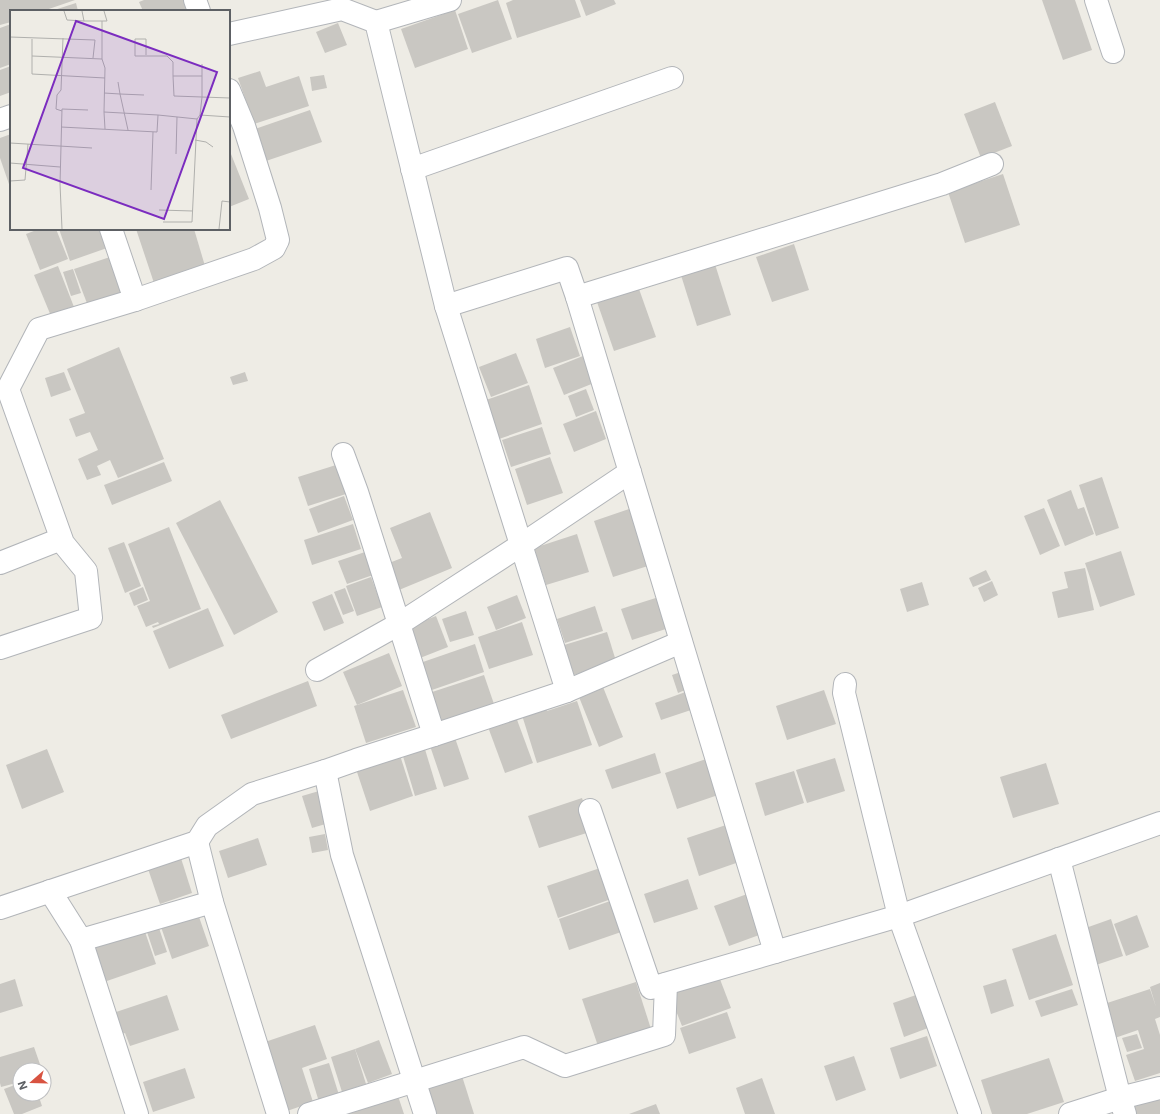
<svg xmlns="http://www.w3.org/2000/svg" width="1160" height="1114" viewBox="0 0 1160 1114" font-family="Inter,sans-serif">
<rect width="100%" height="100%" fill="#eeece5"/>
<g fill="#c9c7c2">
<path d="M0,0H75L43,11H11V22L0,25Z"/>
<path d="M144,0H186L190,11H143L139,2Z"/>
<path d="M498,0L512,39L472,53L458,14Z"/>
<path d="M513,0H575L581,17L517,38L506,3Z"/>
<path d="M580,0H614L616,4L586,16Z"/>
<path d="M1042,0H1075L1092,50L1063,60Z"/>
<path d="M76,3L78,11H51Z"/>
<path d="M455,10L468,49L415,68L401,29Z"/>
<path d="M338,23L347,45L325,53L316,32Z"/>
<path d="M11,24V64L0,68V28Z"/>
<path d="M11,66V92L0,96V70Z"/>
<path d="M260,71L266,87L299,76L309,106L254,124L238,78Z"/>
<path d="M324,75L327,88L312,91L310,77Z"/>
<path d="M995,102L1012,146L981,158L964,114Z"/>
<path d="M310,110L322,142L266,161L255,129Z"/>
<path d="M11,134V190L0,158V138Z"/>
<path d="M231,154L249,199L229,207V155Z"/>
<path d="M1003,174L1020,225L965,243L948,192Z"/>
<path d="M39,229H56L68,259L40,270L26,234Z"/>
<path d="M59,229H100L107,248L70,261Z"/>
<path d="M136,229H194L205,266L154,283Z"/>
<path d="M794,244L809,290L772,302L756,257Z"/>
<path d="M110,257L123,294L88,306L74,269Z"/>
<path d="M713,258L731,315L697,326L679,269Z"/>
<path d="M58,266L74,307L51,316L34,275Z"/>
<path d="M73,269L81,293L71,296L63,272Z"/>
<path d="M639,289L656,337L614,351L597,302Z"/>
<path d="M570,327L580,356L545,368L536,339Z"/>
<path d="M119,347L164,459L118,478L110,460L97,466L101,475L87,480L78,459L98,450L90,432L76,437L69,419L85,413L67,369Z"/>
<path d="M516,353L528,383L491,397L479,367Z"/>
<path d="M583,356L594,383L564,395L553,368Z"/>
<path d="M64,372L71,390L51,397L45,378Z"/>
<path d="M245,372L248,381L233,385L230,377Z"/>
<path d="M529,385L542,424L499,439L486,400Z"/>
<path d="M586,389L594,410L576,417L568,396Z"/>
<path d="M596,411L606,439L574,452L563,424Z"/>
<path d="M542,427L551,454L511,467L502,440Z"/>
<path d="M550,457L563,493L527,505L515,469Z"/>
<path d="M164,462L172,481L112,505L104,485Z"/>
<path d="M336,465L346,494L308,506L298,477Z"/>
<path d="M1102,477L1119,528L1096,536L1079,485Z"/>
<path d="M1071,490L1078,509L1084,507L1094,534L1065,546L1047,500Z"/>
<path d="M344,496L353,520L318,533L309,509Z"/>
<path d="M220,500L278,612L234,635L176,523Z"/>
<path d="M632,508L651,565L613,577L594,521Z"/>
<path d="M1044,508L1060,546L1040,555L1024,516Z"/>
<path d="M430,512L452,568L399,590L389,563L402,558L390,528Z"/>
<path d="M353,524L361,549L312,565L304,540Z"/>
<path d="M169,527L201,609L153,628L152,626L159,624L158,622L146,627L137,606L150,601L128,544Z"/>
<path d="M577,534L589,572L546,585L534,548Z"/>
<path d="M124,542L141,586L125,593L108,548Z"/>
<path d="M1121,551L1135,595L1100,607L1085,563Z"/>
<path d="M365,552L373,575L347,584L338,561Z"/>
<path d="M1085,568L1094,610L1058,618L1052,592L1068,588L1064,572Z"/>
<path d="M986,570L991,580L973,587L969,578Z"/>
<path d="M371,577L382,607L357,616L346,586Z"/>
<path d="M992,581L998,595L984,602L978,588Z"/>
<path d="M922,582L929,605L907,612L900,589Z"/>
<path d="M143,587L148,600L134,606L129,593Z"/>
<path d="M345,588L354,611L343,615L334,592Z"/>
<path d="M332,594L344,623L324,631L312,602Z"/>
<path d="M517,595L526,618L496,630L487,607Z"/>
<path d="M662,596L672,627L632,640L621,609Z"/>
<path d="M595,606L603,631L565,643L557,619Z"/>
<path d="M208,608L224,646L169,669L153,631Z"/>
<path d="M466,611L474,635L450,642L442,619Z"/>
<path d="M436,616L448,647L420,658L408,627Z"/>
<path d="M522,622L533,655L489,669L478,637Z"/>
<path d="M607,632L616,661L574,675L564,645Z"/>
<path d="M475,644L484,672L429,691L420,663Z"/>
<path d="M389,653L402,686L357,705L343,672Z"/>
<path d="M684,671L690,688L678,693L672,675Z"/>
<path d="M484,675L494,704L438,722L429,693Z"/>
<path d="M308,681L317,706L231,739L221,715Z"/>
<path d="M603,687L623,737L599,747L579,697Z"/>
<path d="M403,690L416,727L366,743L354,706Z"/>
<path d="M691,690L697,708L661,720L655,703Z"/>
<path d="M824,690L836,724L787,740L776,706Z"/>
<path d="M577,701L592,745L537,763L521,712L544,704L547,711Z"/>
<path d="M516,717L533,763L505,773L488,727Z"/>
<path d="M453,732L469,779L444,787L428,740Z"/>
<path d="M424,746L437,789L415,796L402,753Z"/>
<path d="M47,749L64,792L22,809L6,765Z"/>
<path d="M398,749L413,796L370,811L354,763Z"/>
<path d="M655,753L661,773L612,789L605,770Z"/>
<path d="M712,757L724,793L677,809L665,773Z"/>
<path d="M835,758L845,791L807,803L796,770Z"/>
<path d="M1046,763L1059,804L1013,818L1000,777Z"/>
<path d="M794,771L804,803L765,816L755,783Z"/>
<path d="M319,791L329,823L312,828L302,796Z"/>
<path d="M582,798L593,831L539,848L528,816Z"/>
<path d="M726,825L739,862L699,876L687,838Z"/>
<path d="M325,834L328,850L312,853L309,837Z"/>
<path d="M258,838L267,865L228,878L219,851Z"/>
<path d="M180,855L192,893L160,904L147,866Z"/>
<path d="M603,867L614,898L558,918L547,886Z"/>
<path d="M688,879L698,909L654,923L644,894Z"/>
<path d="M750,893L765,933L729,946L714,906Z"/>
<path d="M613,900L624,931L569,950L559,919Z"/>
<path d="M198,914L209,946L172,959L161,927Z"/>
<path d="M1137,915L1149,947L1126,956L1114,924Z"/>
<path d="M1111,919L1123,956L1093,966L1080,930Z"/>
<path d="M158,925L167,952L155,956L146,929Z"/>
<path d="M143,926L156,964L104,982L91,944Z"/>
<path d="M1056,934L1073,985L1029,1000L1012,949Z"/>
<path d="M718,974L731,1008L682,1026L669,993Z"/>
<path d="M15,979L23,1006L0,1013V984Z"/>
<path d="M1006,979L1014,1006L991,1014L983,986Z"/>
<path d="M636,982L651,1029L598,1046L582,999Z"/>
<path d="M1160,983V1017L1155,1019L1160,1035V1073L1135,1081L1126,1055L1144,1049L1138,1030L1112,1039L1101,1005L1150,989L1156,1007L1150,987Z"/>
<path d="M1072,989L1078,1005L1041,1017L1035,1001Z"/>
<path d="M167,995L179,1030L130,1046L125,1033L118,1036L110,1014Z"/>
<path d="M916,995L928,1028L904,1037L893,1003Z"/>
<path d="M727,1012L736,1038L689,1054L680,1028Z"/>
<path d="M315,1025L327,1059L302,1068L313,1102L287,1111L265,1042Z"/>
<path d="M1137,1034L1142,1048L1127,1052L1122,1038Z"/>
<path d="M927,1036L937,1066L900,1079L890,1048Z"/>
<path d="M379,1040L392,1074L368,1083L355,1049Z"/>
<path d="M34,1047L42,1070H20V1082L1,1087L0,1083V1057Z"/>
<path d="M355,1049L366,1084L342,1092L331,1057Z"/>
<path d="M854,1056L866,1090L836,1101L824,1066Z"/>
<path d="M1049,1058L1064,1102L1027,1114H992L981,1080Z"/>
<path d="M329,1063L339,1095L319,1102L309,1069Z"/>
<path d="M185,1068L195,1098L153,1112L143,1082Z"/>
<path d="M462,1076L474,1114H433L425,1089Z"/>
<path d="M762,1078L775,1114H745L736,1088Z"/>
<path d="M20,1083V1094H38L42,1106L22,1114H14L4,1089Z"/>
<path d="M398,1096L404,1114H348V1112Z"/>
<path d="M1159,1098L1160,1101V1114H1135L1133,1107Z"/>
<path d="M656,1104L660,1114H629Z"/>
</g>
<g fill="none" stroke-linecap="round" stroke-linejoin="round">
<g stroke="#b2b5b9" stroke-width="24">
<g id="minor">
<path d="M195,0L199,11"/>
<path d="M1096,0L1113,52"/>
<path d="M376,22L450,0"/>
<path d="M229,34L342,9L376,22L446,306L567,268L577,297L775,952"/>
<path d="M0,120L11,116"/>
<path d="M412,169L672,78"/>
<path d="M577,297L942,184L992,164"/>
<path d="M135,300L254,259L274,248L278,240L270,208L244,126L229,90"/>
<path d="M0,563L61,539"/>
<path d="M0,648L91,618L86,571L63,543L8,389L39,329L135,300L111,229"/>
<path d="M317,670L399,624L357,492L343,454"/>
<path d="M845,684L844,693L899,916L970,1114"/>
<path d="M567,691L681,642"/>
<path d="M434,735L399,624L521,545L630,472"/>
<path d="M325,771L342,855L425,1114"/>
<path d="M590,810L651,988L899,916L1160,823"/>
<path d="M197,842L212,902L278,1114"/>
<path d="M1059,859L1120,1098L1125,1114"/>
<path d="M50,891L81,940"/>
<path d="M0,908L197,842L207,826L252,794L325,771L356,760L434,735L567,691L446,306"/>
<path d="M137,1114L81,940L212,902"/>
<path d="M309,1114L524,1047L565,1066L664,1035L666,984"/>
<path d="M1070,1114L1120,1098L1160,1088"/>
</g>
</g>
<use href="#minor" stroke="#fff" stroke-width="22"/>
</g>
<g transform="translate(10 10)">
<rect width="220" height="220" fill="#eeece5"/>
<path fill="none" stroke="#b0b0ad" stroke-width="1" d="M54,1L57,10L74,11M72,1L74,11H97L94,1M92,11V49L95,58L94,102L148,105M0,27L85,30L83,48M22,29V64L95,68M136,45V29H125V46H157L163,52V66H192M22,46L92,49M163,66L164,86L192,87V54M108,72L110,84L134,85M94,83L110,84L118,120M52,101L46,99L47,85L51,80L53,28M94,102L95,119M190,105L220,107M51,117L147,122L148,105L187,109L190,105L192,87L220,88M185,130L196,132L203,137M0,133L82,138M166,144L167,107M0,153L50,157M0,171L15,170L18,134M141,180L143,122M149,200L183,201M153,212H182L187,109M52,219L50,174L52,99L78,100M209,219L212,191L220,192"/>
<path fill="#7b2cbf" fill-opacity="0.15" stroke="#7b2cbf" stroke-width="2" d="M66,11L207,62L154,209L13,158Z"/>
<rect width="220" height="220" fill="none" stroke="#5d6064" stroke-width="2"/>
</g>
<g transform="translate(32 1082) rotate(250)"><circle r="19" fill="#ffffff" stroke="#bebfc1"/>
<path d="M0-3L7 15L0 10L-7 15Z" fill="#d85341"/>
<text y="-6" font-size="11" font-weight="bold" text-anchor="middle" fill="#5d6064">N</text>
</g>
</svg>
